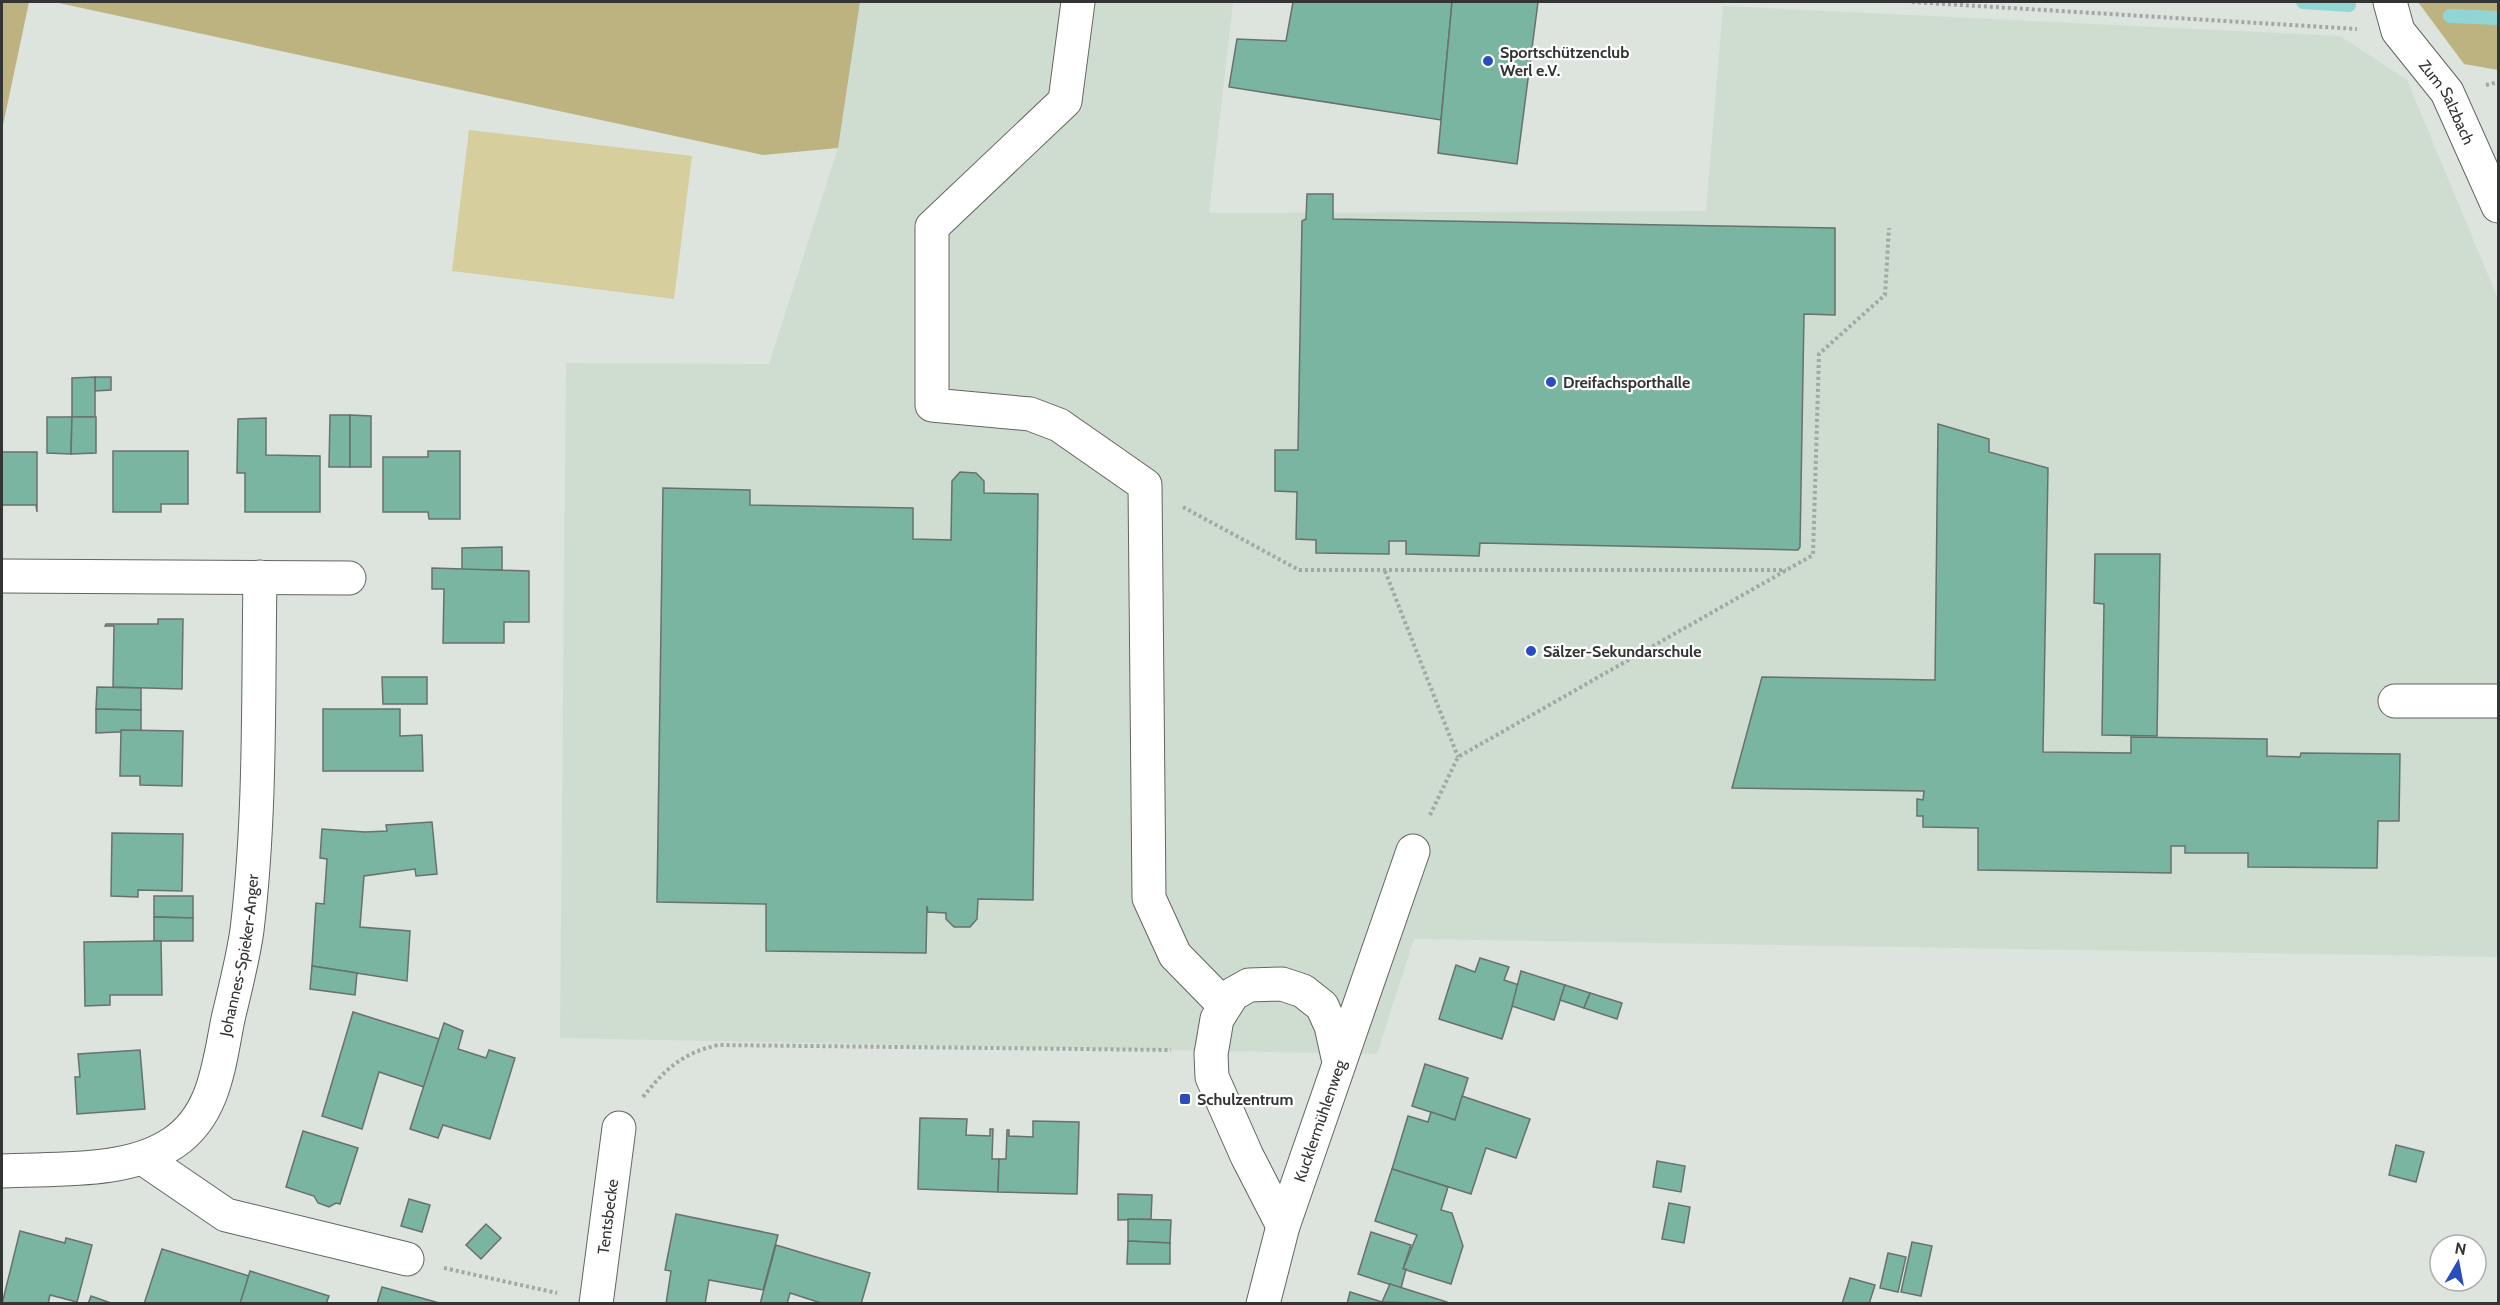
<svg xmlns="http://www.w3.org/2000/svg" width="2500" height="1305" viewBox="0 0 2500 1305" font-family="Cabin,sans-serif">
<rect width="100%" height="100%" fill="#dde3dd"/>
<path fill="#cfdcd0" d="M860,2H1233L1209,213L1706,211L1723,6L2340,36L2407,80L2498,299V957L1414,939L1377,1054L560,1038L566,363L769,364L838,148Z"/>
<path fill="#d7ce9d" d="M469,130L692,156L674,299L452,271Z"/>
<g fill="#bcb380">
<path d="M2,2H29L2,130Z"/>
<path d="M54,2H860L838,148L763,155Z"/>
<path d="M2418,2H2498V70L2464,64Z"/>
</g>
<g fill="none" stroke-linecap="round" stroke-linejoin="round">
<g stroke="#91d6d5" stroke-width="14">
<path d="M2303,2L2349,5"/>
<path d="M2450,16L2498,18"/>
</g>
</g>
<g fill="#79b5a0" stroke="#69716e" stroke-width="1.5">
<path d="M1293,2H1452L1441,120L1229,87L1237,39L1286,41Z"/>
<path d="M1452,2H1538L1517,164L1438,153Z"/>
<path d="M1307,194H1333V219L1835,228V315L1804,314L1800,547L1798,550L1480,543L1479,556L1406,554V541H1389V554L1316,553V540L1296,539L1297,492L1275,491V450H1298L1302,221L1306,219Z"/>
<path d="M95,377H111V390L95,391Z"/>
<path d="M95,377V417H72V378Z"/>
<path d="M330,415H350V467H329Z"/>
<path d="M350,415L371,416V467H350Z"/>
<path d="M47,417H72L71,454L47,453Z"/>
<path d="M72,417H96V453L71,454Z"/>
<path d="M266,418V455L320,456V512H245V473H237L238,419Z"/>
<path d="M1938,424L1989,439V452L2048,468L2043,752L2131,753V737L2267,739V756L2300,757L2301,753L2400,754L2399,821H2378L2377,868L2248,867V853H2185V846H2171V873L1978,870V828L1923,827V816H1917V799L1923,800L1924,791L1732,788L1762,677L1935,680Z"/>
<path d="M113,451H188V504H161V512H113Z"/>
<path d="M428,451H460V519H429L428,512H383V457H428Z"/>
<path d="M2,452H37V512L36,505H2Z"/>
<path d="M960,472L976,473L984,481V493L1038,494L1033,900L978,899L977,919L970,927H954L946,919V913L928,912L927,906L926,953L766,951V904L657,902L663,488L750,490V505L913,508V539L951,540L952,481Z"/>
<path d="M502,547V570H462V548Z"/>
<path d="M2095,554H2160L2157,736L2102,735L2104,604L2094,603Z"/>
<path d="M432,568L529,571V622H504V643H443L444,589H432Z"/>
<path d="M158,619H183L182,689L113,687L114,626H105L106,624H158Z"/>
<path d="M382,677H427V704H383Z"/>
<path d="M97,687L141,688V710L96,709Z"/>
<path d="M96,709L141,710V731L96,733Z"/>
<path d="M323,709H400V736L422,735L423,771H323Z"/>
<path d="M121,730L183,731L182,786L140,785V776H120Z"/>
<path d="M432,822L437,874L416,876L415,869L364,876L360,927L410,931L407,981L312,966L316,903L324,904L327,859L320,858L322,829L365,832L387,831L386,825Z"/>
<path d="M112,833L183,834L182,891L138,890V897L111,896Z"/>
<path d="M154,896H193V918L154,917Z"/>
<path d="M154,917L193,918V941H154Z"/>
<path d="M154,941H161L162,995H110V1005L85,1006L84,942Z"/>
<path d="M1480,958L1509,967L1504,980L1519,985L1502,1039L1439,1019L1456,965L1475,972Z"/>
<path d="M312,966L357,973L355,995L310,989Z"/>
<path d="M1521,971L1565,985L1554,1020L1512,1006Z"/>
<path d="M1565,985L1590,993L1584,1008L1560,1000Z"/>
<path d="M1590,993L1622,1003L1617,1019L1584,1008Z"/>
<path d="M353,1012L439,1039L424,1087L379,1072L362,1129L322,1116Z"/>
<path d="M444,1023L463,1031L458,1049L486,1058L489,1050L515,1058L490,1139L443,1125L438,1138L410,1129Z"/>
<path d="M140,1050L145,1109L77,1114L75,1077H80L78,1054Z"/>
<path d="M1425,1064L1468,1078L1455,1120L1412,1106Z"/>
<path d="M1462,1096L1530,1119L1516,1158L1486,1148L1471,1194L1392,1169L1408,1116L1428,1122L1431,1112L1455,1120Z"/>
<path d="M920,1118L967,1119L966,1135L990,1136V1129H993L992,1159H999L998,1192L918,1189Z"/>
<path d="M1033,1121L1079,1122L1077,1194L998,1192L999,1159H1006L1007,1130H1009V1136L1033,1137Z"/>
<path d="M303,1131L358,1148L340,1204L336,1203L329,1207L318,1203L314,1196L286,1187Z"/>
<path d="M2396,1145L2424,1152L2416,1182L2389,1175Z"/>
<path d="M1657,1161L1685,1166L1681,1192L1653,1187Z"/>
<path d="M1392,1169L1448,1187L1441,1210L1452,1213L1463,1246L1451,1284L1403,1269L1417,1235L1375,1221Z"/>
<path d="M1118,1194L1152,1195L1151,1219L1118,1220Z"/>
<path d="M409,1199L430,1205L422,1232L401,1226Z"/>
<path d="M1669,1203L1690,1207L1684,1243L1662,1239Z"/>
<path d="M676,1214L778,1235L763,1290L709,1280L705,1304H666L671,1271L665,1270Z"/>
<path d="M1128,1219L1171,1220L1170,1243L1128,1241Z"/>
<path d="M486,1224L501,1238L481,1259L466,1245Z"/>
<path d="M20,1231L65,1243L66,1238L92,1245L77,1302L50,1295L48,1304H2Z"/>
<path d="M1371,1232L1411,1245L1403,1269H1406L1401,1288L1358,1274Z"/>
<path d="M1128,1241L1170,1243V1264H1127Z"/>
<path d="M1912,1242L1932,1246L1921,1296L1901,1292Z"/>
<path d="M776,1245L870,1273L861,1304H824L790,1293L787,1304H760Z"/>
<path d="M162,1249L249,1276L240,1304H144Z"/>
<path d="M1888,1253L1906,1257L1898,1292L1880,1288Z"/>
<path d="M250,1271L329,1296L326,1304H240Z"/>
<path d="M1850,1278L1875,1285L1869,1304H1842Z"/>
<path d="M1390,1284L1447,1302V1304L1382,1302Z"/>
<path d="M382,1287L443,1304H377Z"/>
<path d="M1350,1292L1382,1302L1387,1304H1347Z"/>
<path d="M91,1296L111,1303V1304H88Z"/>
</g>
<g fill="none" stroke-linecap="round" stroke-linejoin="round">
<g stroke="#616661" stroke-width="35">
<g id="minor">
<path d="M1078,2L1065,101L932,227V405L1030,414L1059,425L1145,485L1149,898L1175,955L1224,1005"/>
<path id="s1" d="M2390,2L2398,31L2447,92L2498,206"/>
<path d="M2,576L349,578"/>
<path d="M2395,701H2498"/>
<path d="M144,1159L226,1215L407,1259"/>
<path id="s2" d="M2,1171C56,1168 127,1174 173,1143C215,1115 219,1064 228,1019C235,989 243,959 247,930C261,813 258,695 260,577"/>
<path d="M1283,1226L1247,1156L1212,1077L1211,1054L1217,1019L1233,994L1249,985L1282,984L1303,991L1322,1006L1331,1026L1339,1062"/>
<path id="s3" d="M596,1304L619,1128"/>
<path id="s4" d="M1263,1304L1283,1226L1413,851"/>
</g>
</g>
<g stroke="#a3a8a4" stroke-width="4" stroke-dasharray="3 3" stroke-linecap="butt">
<path d="M1912,2L2357,29"/>
<path d="M2486,85L2498,82"/>
<path d="M1183,507L1299,570H1786"/>
<path d="M1385,571L1458,757"/>
<path d="M1430,815L1458,757L1813,555L1819,354L1885,295L1889,228"/>
<path d="M643,1097C666,1068 683,1053 718,1045L1171,1050"/>
<path d="M444,1268L557,1293"/>
</g>
<use href="#minor" stroke="#fff" stroke-width="33"/>
</g>
<g fill="#2a4dbd" stroke="#fff" stroke-width="2">
<circle cx="1488" cy="61" r="6"/>
<circle cx="1551" cy="382" r="6"/>
<circle cx="1531" cy="651" r="6"/>
<rect x="1179" y="1093" width="12" height="12" rx="3"/>
</g>
<g text-anchor="middle" dominant-baseline="central" stroke-width="4.5" stroke-linejoin="round" paint-order="stroke">
<g font-size="16" font-weight="bold" fill="#323533" stroke="#fff" text-anchor="start">
<text x="1500" y="52">Sportschützenclub<tspan x="1500" dy="18">Werl e.V.</tspan></text>
<text x="1563" y="382">Dreifachsporthalle</text>
<text x="1543" y="651">Sälzer-Sekundarschule</text>
<text x="1197" y="1099">Schulzentrum</text>
</g>
<g font-size="16" fill="#323533" stroke="#fff">
<text stroke="none"><textPath href="#s1" startOffset="117">Zum Salzbach</textPath></text>
<text stroke="none"><textPath href="#s2" startOffset="380">Johannes-Spieker-Anger</textPath></text>
<text stroke="none"><textPath href="#s4" startOffset="192">Kucklermühlenweg</textPath></text>
<text stroke="none"><textPath href="#s3" startOffset="88">Tentsbecke</textPath></text>
</g>
</g>
<rect width="2500" height="1305" fill="none" stroke="#323533" stroke-width="6"/>
<g transform="translate(2458 1263) rotate(10)"><circle r="28" fill="#ffffff" stroke="#adaead" stroke-width="1.5"/>
<path d="M0-4.5L10 22L0 15L-10 22Z" fill="#2a4dbd"/>
<text y="-9" font-size="16" font-weight="bold" text-anchor="middle" fill="#323533">N</text>
</g>
</svg>
